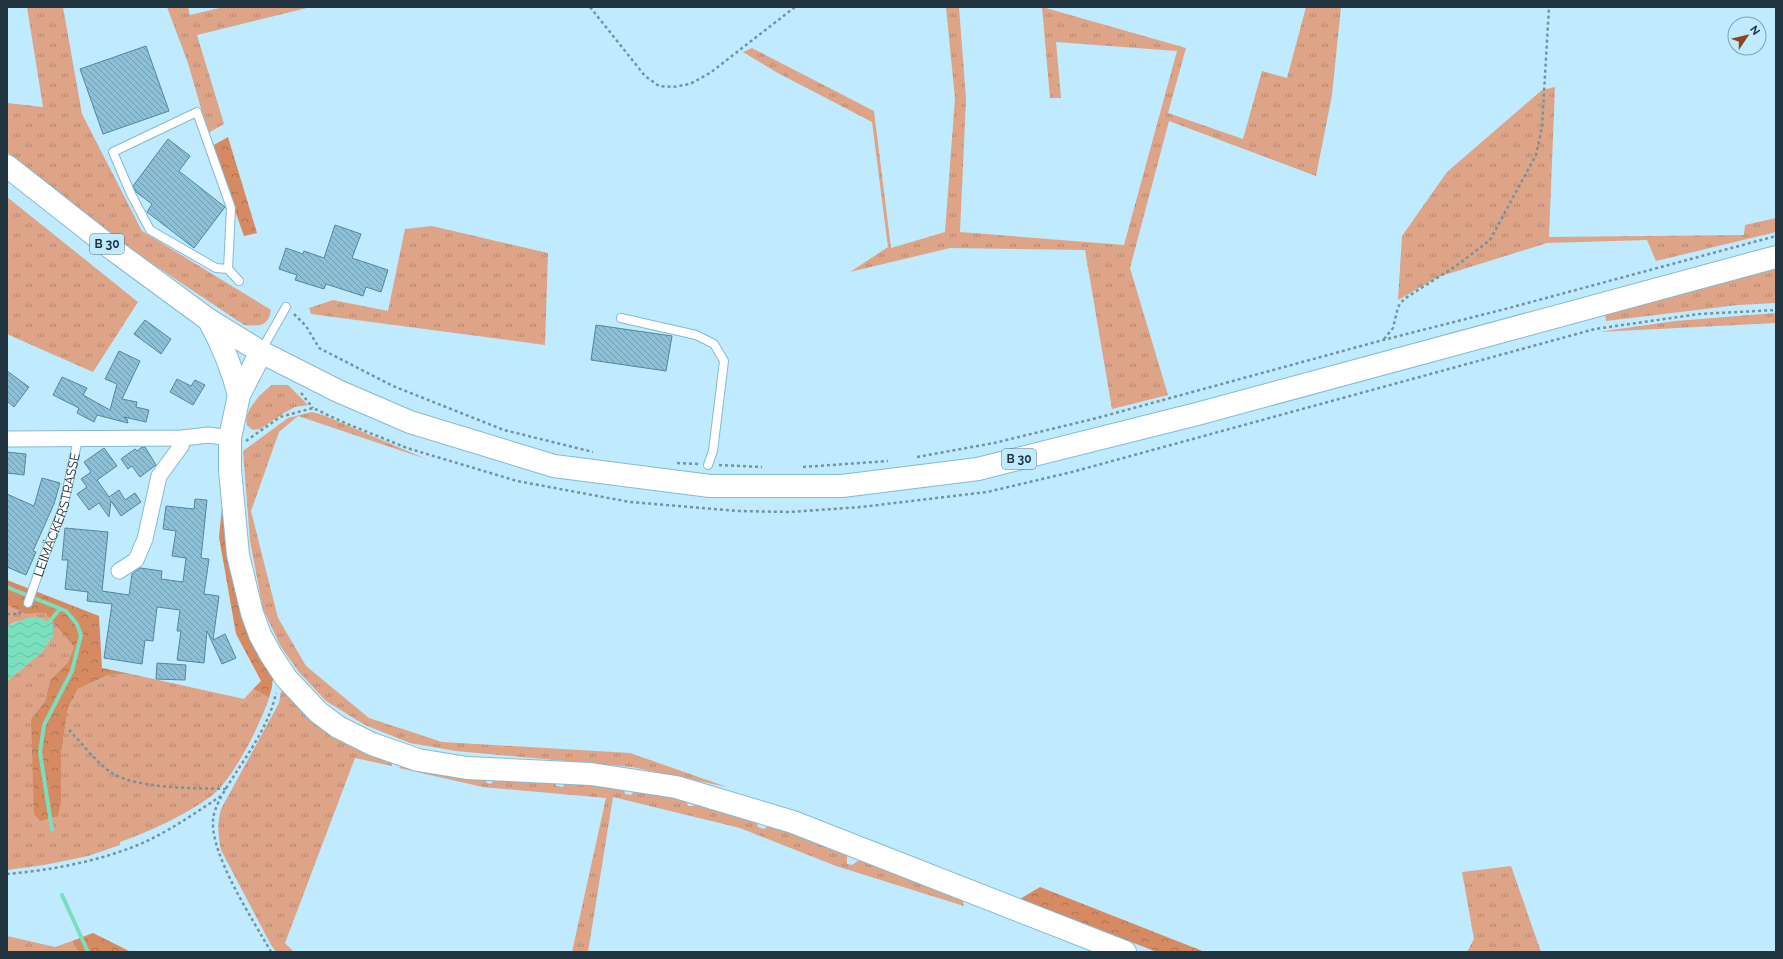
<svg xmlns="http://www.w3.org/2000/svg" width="1783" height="959" viewBox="0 0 1783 959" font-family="Raleway,sans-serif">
<defs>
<pattern id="grass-tufts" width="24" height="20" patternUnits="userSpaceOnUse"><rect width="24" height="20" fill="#dda487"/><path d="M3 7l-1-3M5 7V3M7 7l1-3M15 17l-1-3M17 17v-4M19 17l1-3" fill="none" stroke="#b38670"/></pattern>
<pattern id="forest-crowns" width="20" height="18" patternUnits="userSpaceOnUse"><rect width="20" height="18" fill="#d68a61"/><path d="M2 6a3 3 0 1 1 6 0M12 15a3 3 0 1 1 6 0" fill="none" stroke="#ad7251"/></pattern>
<pattern id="water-waves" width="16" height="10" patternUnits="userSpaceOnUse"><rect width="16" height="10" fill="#7adfbc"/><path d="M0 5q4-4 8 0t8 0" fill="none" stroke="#69c0a3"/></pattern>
<pattern id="building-back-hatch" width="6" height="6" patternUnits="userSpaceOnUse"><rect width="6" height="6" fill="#8cc0d8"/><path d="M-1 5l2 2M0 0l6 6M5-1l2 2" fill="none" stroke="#729db1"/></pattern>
</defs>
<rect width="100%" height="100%" fill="#c0eafe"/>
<g fill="url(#grass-tufts)">
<path d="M27,7H63L82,114L142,231L271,310C268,327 260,326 244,325L141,256L7,152V103L43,107Z"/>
<path d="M167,7H188L190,15L224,7H311L197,35L224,124L208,133L188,63Z"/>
<path d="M946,7H959L966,99L960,232L1124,245L1177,51L1056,42L1061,98H1050L1042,7L1186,48L1168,113L1243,139L1262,71L1287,78L1306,7H1341L1332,95L1316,176L1169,121L1130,268L1168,395L1112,409L1085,250L950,248L850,272L888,247L872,122L776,72L743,52L752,48L874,111L891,248L945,232L955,98Z"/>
<path d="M1555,87L1549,237L1744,235L1745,225L1776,218V232L1656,261L1647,240L1547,243L1438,277L1398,300L1402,236L1447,172L1542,90Z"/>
<path d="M7,197L138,302L93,372L9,335L7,332Z"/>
<path d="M432,226L548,253L545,345L311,314L309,308L333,300L388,311L405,229Z"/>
<path d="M1776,269V303L1738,305L1606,321L1605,313Z"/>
<path d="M1776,313V323L1598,332L1675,321Z"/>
<path d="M272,385H288L308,405L295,407L284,413L260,429C255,430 252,431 248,426C240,414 263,391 272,385Z"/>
<path d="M312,412L323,415L426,459L298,416L279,432L251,511L278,618L306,666L369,718L442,742L630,753L727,787L632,767L456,751L410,743L365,725L326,701L299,672L281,647L263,609L250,541L243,451L288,418Z"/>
<path d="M7,605L25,614L45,613L74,647L68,662L50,680L45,701L31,719L61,803V754L68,708L78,689L108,675L131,674L244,699L253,689L269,698C261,723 232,782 210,797C183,816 151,831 120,842V845L88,856L44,865L7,870V681L41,653L53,636V625L41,618L15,622L7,626Z"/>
<path d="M284,690L391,757L392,766L355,758L285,943L294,952H276L270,943L221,850C218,835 217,823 221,809L279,703L281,692Z"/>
<path d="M405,761L485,778L487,783L491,784L496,776L555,779L556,786L563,787L565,780L623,784L625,794L631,795L637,786L686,797L688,806H693L698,800L756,818L758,827L764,829L772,823L847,853V864L852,865L862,858L962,899L964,906L836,866L740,828L613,797L588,952H572L606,798L483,787L399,768Z"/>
<path d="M1511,866L1541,952H1467L1474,939L1462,872Z"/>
<path d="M7,936L55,947L72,941L79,952H7Z"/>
</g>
<g fill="url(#forest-crowns)">
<path d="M228,137L257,233L244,236L212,146Z"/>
<path d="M224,487L273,677L272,687L269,698L253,689L261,681L236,634L219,537Z"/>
<path d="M7,580L99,616L102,668L131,674L108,675L78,689L68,708L61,754V803L58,816L40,821L34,814L31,719L45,701L50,680L68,662L74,647L45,613L25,614L7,605Z"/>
<path d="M1040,887L1205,952H1157L1020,899Z"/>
<path d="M93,933L131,952H79L72,941Z"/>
</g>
<path fill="url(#water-waves)" d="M30,617L41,618L53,624V636L41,653L7,681V626Z"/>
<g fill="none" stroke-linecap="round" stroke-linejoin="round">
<g stroke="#7adfbc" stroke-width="4">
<path d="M7,587L66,611L77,624L81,635L72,671L44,725L40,752L52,830"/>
<path d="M49,622L60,609"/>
<path d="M62,895L88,952"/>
</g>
</g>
<g fill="url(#building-back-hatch)" stroke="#54869c">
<path d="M146,46L169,111L103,134L80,69Z"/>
<path d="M168,139L190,156L179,171L225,207L194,248L147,212L152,204L136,192L133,186Z"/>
<path d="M335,225L361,234L352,258L388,270L381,292L366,287L363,296L326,284L324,289L295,280L297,275L279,269L286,248L303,254L304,251L324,258Z"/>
<path d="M145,320L171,339L161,354L134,334Z"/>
<path d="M596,325L672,336L666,371L591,360Z"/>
<path d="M119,351L140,361L122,399L137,402L136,407L149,410L146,422L124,417L127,419L128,423L97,415L94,422L77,413L79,408L53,395L62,377L87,388L83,395L110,410L117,384L105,379Z"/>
<path d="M7,371L29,387L14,407L7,401Z"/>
<path d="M177,379L191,386L195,380L205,385L193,405L170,392Z"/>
<path d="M142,447H145L156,465L140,477L132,466L128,469L121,459L135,449L137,451Z"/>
<path d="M104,448L117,466L97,480L109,497L119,490L125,500L135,493L141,502L121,516L111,501L109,517L99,503L89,510L77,494L87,487L81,479L91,472L84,462Z"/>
<path d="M7,452L26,454L24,475L7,473Z"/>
<path d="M42,478L60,483L54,504L33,551L36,552L26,575L7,567V494L34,506Z"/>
<path d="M195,499L207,500L201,558L209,559L204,594L219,596L213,640L225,634L236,658L222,664L207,631L204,663L177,660L181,631H177L180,610L157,607L153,641L145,640L142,664L104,658L112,604L87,601L88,592L65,589L68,560H62L65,528L108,532L102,591L129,595L132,574L140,568L162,571L161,579L183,582L186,558L172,556L176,531L163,529L166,506L194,509Z"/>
<path d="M157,663L186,665L185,680L156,679Z"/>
</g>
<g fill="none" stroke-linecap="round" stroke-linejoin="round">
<g stroke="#86bad2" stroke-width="10">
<g id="lane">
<path d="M228,269L216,268L150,230L131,194L113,152L197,112L231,208L228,269L239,281"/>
<path d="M621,318L696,335L714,344L724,361L713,451L708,465"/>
<path d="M261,351L286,307"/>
<path id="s1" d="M28,603L44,557L63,508L78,439"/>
</g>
</g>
<g stroke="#86bad2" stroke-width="17">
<g id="street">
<path d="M7,439L183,438L208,435L230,438"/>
<path d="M119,571L136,560L145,539L159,476L181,446L183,438"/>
</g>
</g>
<g stroke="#86bad2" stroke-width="24">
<g id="secondary">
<path d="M209,320C222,344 232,368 239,395"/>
<path d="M261,352L239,395L230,438V470L238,555L252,613L260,635L271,655L286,678L318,712L338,727L372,744L418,760L467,768L591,774L676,787L793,822L1125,952"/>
</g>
</g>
<g stroke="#86bad2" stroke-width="24">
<path id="primary" d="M7,166L115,251L209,320L261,352L338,391L410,422L554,466L710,486H842L978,469L1197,414L1776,257"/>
</g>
<g stroke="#7393a2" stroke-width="2.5" stroke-dasharray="3 3" stroke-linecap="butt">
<path d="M590,7L645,76L659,86L673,87L690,84L710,73L795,7"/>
<path d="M294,314L306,326L319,348L393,386L504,430L593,452"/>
<path d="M1384,339L1393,328L1398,307L1404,299L1456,266L1490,240L1536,155L1542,127L1549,7"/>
<path d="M301,393L313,408"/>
<path d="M246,441L280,417L313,408L345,423L407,448L517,481L630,502L738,511L790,512L861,507L987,492L1072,472L1595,329L1699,314L1776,310"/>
<path d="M917,457L994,443L1097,418L1383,340L1509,308L1776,236"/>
<path d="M677,463L698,464"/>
<path d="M719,465L762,467"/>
<path d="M803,467L888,461"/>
<path d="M7,614H19L21,611"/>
<path d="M69,730C83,744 95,762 112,773C137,789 196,788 226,789"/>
<path d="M7,874C53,870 107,860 149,840C174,828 198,811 221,796"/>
<path d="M271,952C254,921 205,848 214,814C218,799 229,784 237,771C253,747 270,721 276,693"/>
</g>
<use href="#lane" stroke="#fff" stroke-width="8"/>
<use href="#street" stroke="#fff" stroke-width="15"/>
<use href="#secondary" stroke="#fff" stroke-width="22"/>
<use href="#primary" stroke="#fff" stroke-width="22"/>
</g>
<g text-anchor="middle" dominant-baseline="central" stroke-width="4" stroke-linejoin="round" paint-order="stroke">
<g fill="#c0eafe" stroke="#516c79" stroke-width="1">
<rect x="90" y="234" width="34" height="20" rx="3"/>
<rect x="1002" y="449" width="34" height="20" rx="3"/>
</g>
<g font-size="12" font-weight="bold" fill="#213640">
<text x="107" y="244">B 30</text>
<text x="1019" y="459">B 30</text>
</g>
<g font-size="13" fill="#213640" stroke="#c0eafe">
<text stroke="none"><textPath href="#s1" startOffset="93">LEIMÄCKERSTRASSE</textPath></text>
</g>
</g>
<rect width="1783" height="959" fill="none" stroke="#213640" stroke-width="16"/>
<g transform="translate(1747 36) rotate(55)"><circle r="19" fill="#c0eafe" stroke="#80a2b2"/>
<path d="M0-3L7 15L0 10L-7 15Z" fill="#8c471d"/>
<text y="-6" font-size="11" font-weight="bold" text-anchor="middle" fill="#213640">N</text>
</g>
</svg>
